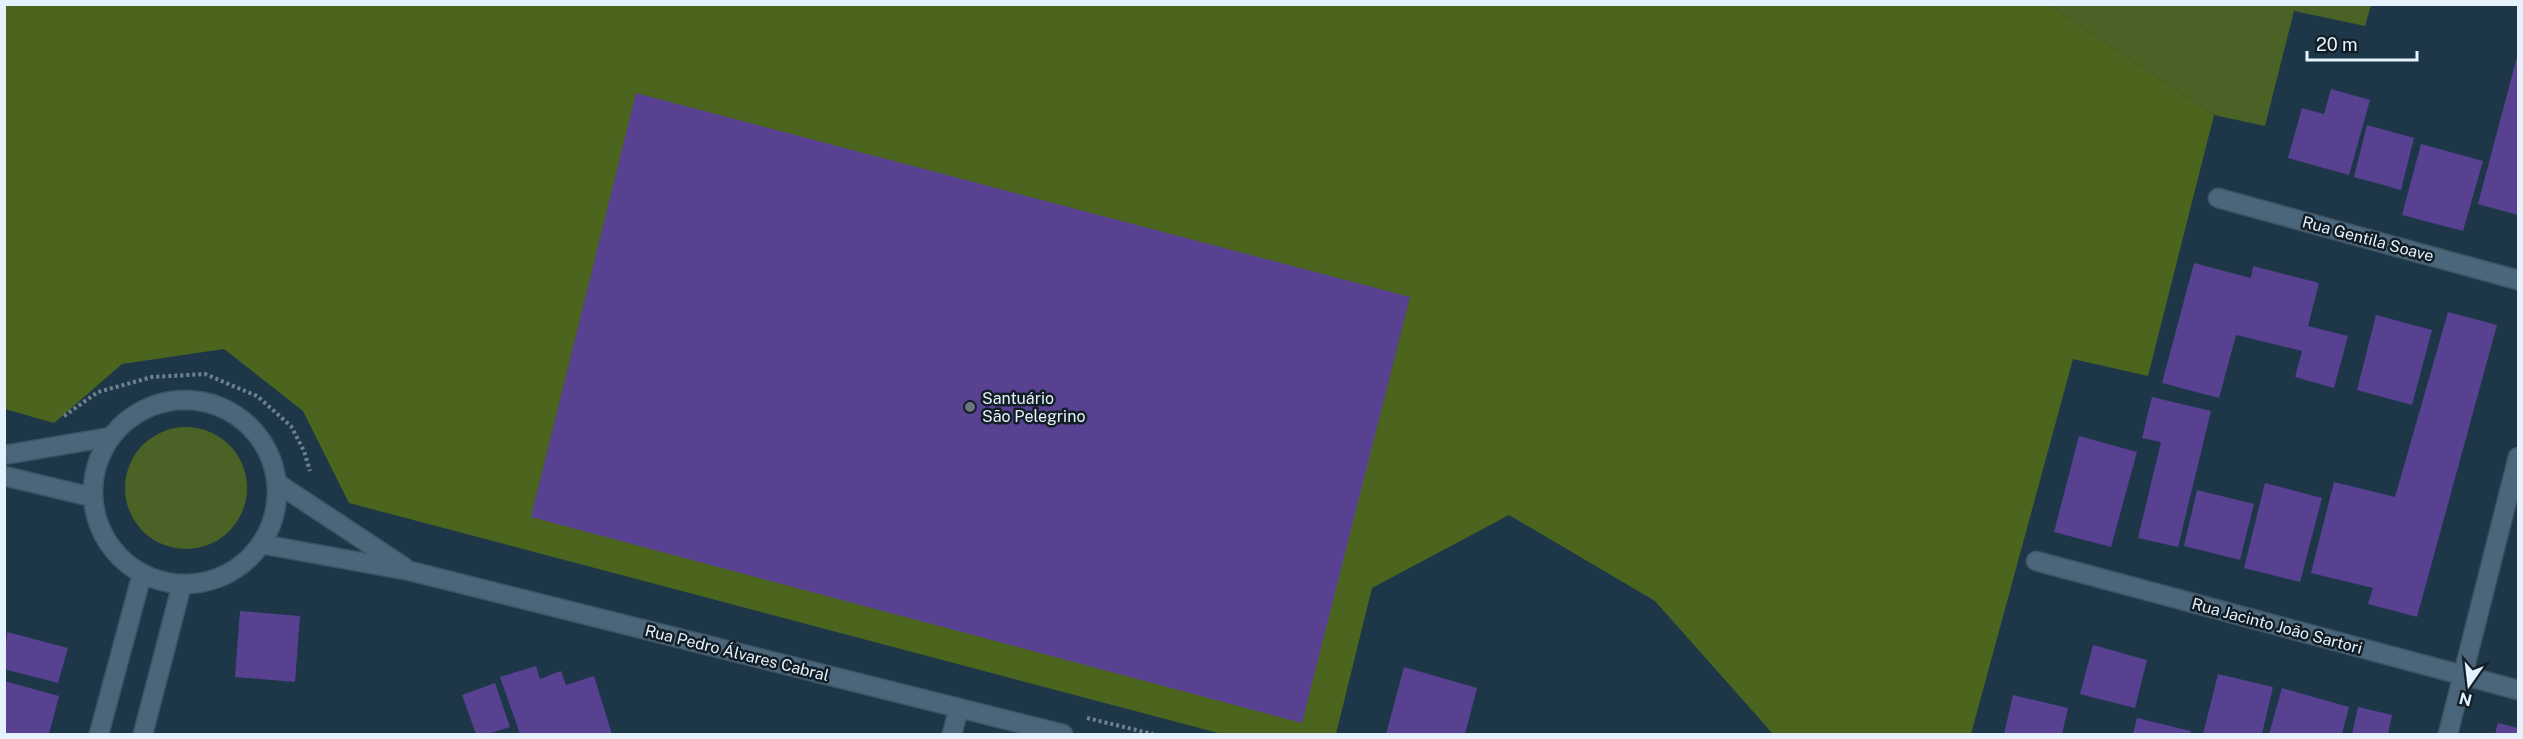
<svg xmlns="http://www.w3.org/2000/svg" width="2523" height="739" viewBox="0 0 2523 739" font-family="'Public Sans',sans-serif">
<rect width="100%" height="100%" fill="#1d3749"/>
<g fill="#4a6225">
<path d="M2049,5H2371L2365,26L2294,11L2265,126L2214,115Z"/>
<circle cx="186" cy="488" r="61"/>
</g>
<path fill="#4b651f" d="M4,5H2049L2214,115L2148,376L2073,359L1971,734H1773L1655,601L1509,515L1372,588L1336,734H1222L349,503L303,411L224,349L122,364L54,423L5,409Z"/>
<g fill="#574190">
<path d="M2518,53V215L2478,204Z"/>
<path d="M2331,89L2370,100L2349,175L2288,158L2302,108L2324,114Z"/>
<path d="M636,93L1410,297L1302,723L531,517Z"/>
<path d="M2367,125L2414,138L2401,190L2354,177Z"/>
<path d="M2421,144L2483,161L2463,231L2402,215Z"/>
<path d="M2194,263L2251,278L2253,266L2319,283L2308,326L2348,336L2334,388L2295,377L2302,351L2236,335L2219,398L2162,383Z"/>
<path d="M2448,312L2497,325L2417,617L2368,604L2373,588L2311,573L2334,482L2395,497Z"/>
<path d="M2376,315L2432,330L2412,405L2357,390Z"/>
<path d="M2152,397L2211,411L2178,547L2138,538L2161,442L2142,438Z"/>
<path d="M2079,436L2137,452L2111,547L2054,532Z"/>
<path d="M2265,483L2322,498L2300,582L2244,568Z"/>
<path d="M2197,490L2254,504L2240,560L2184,546Z"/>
<path d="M240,611L300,616L295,682L235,677Z"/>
<path d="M7,632L68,648L58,683L4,669Z"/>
<path d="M2093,645L2147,660L2135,708L2080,694Z"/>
<path d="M536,666L540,679L561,671L566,685L594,676L612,734H520L500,677Z"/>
<path d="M1404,667L1477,688L1465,734H1386Z"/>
<path d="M2218,674L2273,687L2262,734H2203Z"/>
<path d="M4,681L59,696L49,734H4Z"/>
<path d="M495,683L510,727L488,734H476L462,695Z"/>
<path d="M2282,688L2349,707L2342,734H2269Z"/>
<path d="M2013,695L2068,708L2062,734H2004Z"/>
<path d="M2358,707L2392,715L2388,734H2352Z"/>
<path d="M2137,718L2191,731L2190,734H2133Z"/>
<path d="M2498,723L2518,728V734H2495Z"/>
</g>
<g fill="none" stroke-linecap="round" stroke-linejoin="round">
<g stroke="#3e5564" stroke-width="21">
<g id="minor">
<path d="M2218,198L2518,280"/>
<circle cx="185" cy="492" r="92"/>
<path d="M4,455L110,437"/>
<path d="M4,476L92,497"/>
<path d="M277,483L404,567"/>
<path d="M261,544L410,571L1063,734"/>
<path d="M2036,561L2518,690"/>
<path d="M99,734L142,574"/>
<path d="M143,734L182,584"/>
<path d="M952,734L959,708"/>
<path d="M2448,734L2518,457"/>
</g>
</g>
<g stroke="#6d8291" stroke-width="4" stroke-dasharray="3 3" stroke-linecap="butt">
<path d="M64,416L98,392L152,377L205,374L257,396L291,426L304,451L310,471"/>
<path d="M1087,718L1153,734"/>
</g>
<use href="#minor" stroke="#4b667a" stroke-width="18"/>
</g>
<circle fill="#6b7280" stroke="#121d25" stroke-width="2" cx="970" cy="407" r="6"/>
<g text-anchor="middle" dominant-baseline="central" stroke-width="5" stroke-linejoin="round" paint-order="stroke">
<g font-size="16" fill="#e3f2fd" stroke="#121d25">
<text transform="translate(2368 239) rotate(15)">Rua Gentila Soave</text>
<text transform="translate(2277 626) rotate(15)">Rua Jacinto João Sartori</text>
<text transform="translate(737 653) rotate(14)">Rua Pedro Álvares Cabral</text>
</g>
<g font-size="16" fill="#e3f2fd" stroke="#121d25" text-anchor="start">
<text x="982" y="398">Santuário<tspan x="982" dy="18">São Pelegrino</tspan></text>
</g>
</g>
<rect width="2523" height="739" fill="none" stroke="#e3f2fd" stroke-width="12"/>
<g transform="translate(2469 685) rotate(194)" stroke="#121d25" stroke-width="4.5" paint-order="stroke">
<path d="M0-4.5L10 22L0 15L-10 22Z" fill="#e3f2fd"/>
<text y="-9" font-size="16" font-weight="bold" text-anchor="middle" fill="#e3f2fd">N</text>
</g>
<path d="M2307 51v9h110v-9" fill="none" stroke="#e3f2fd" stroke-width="3"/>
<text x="2316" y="51" font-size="18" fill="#e3f2fd" stroke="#121d25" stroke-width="4.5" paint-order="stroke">20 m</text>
</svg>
